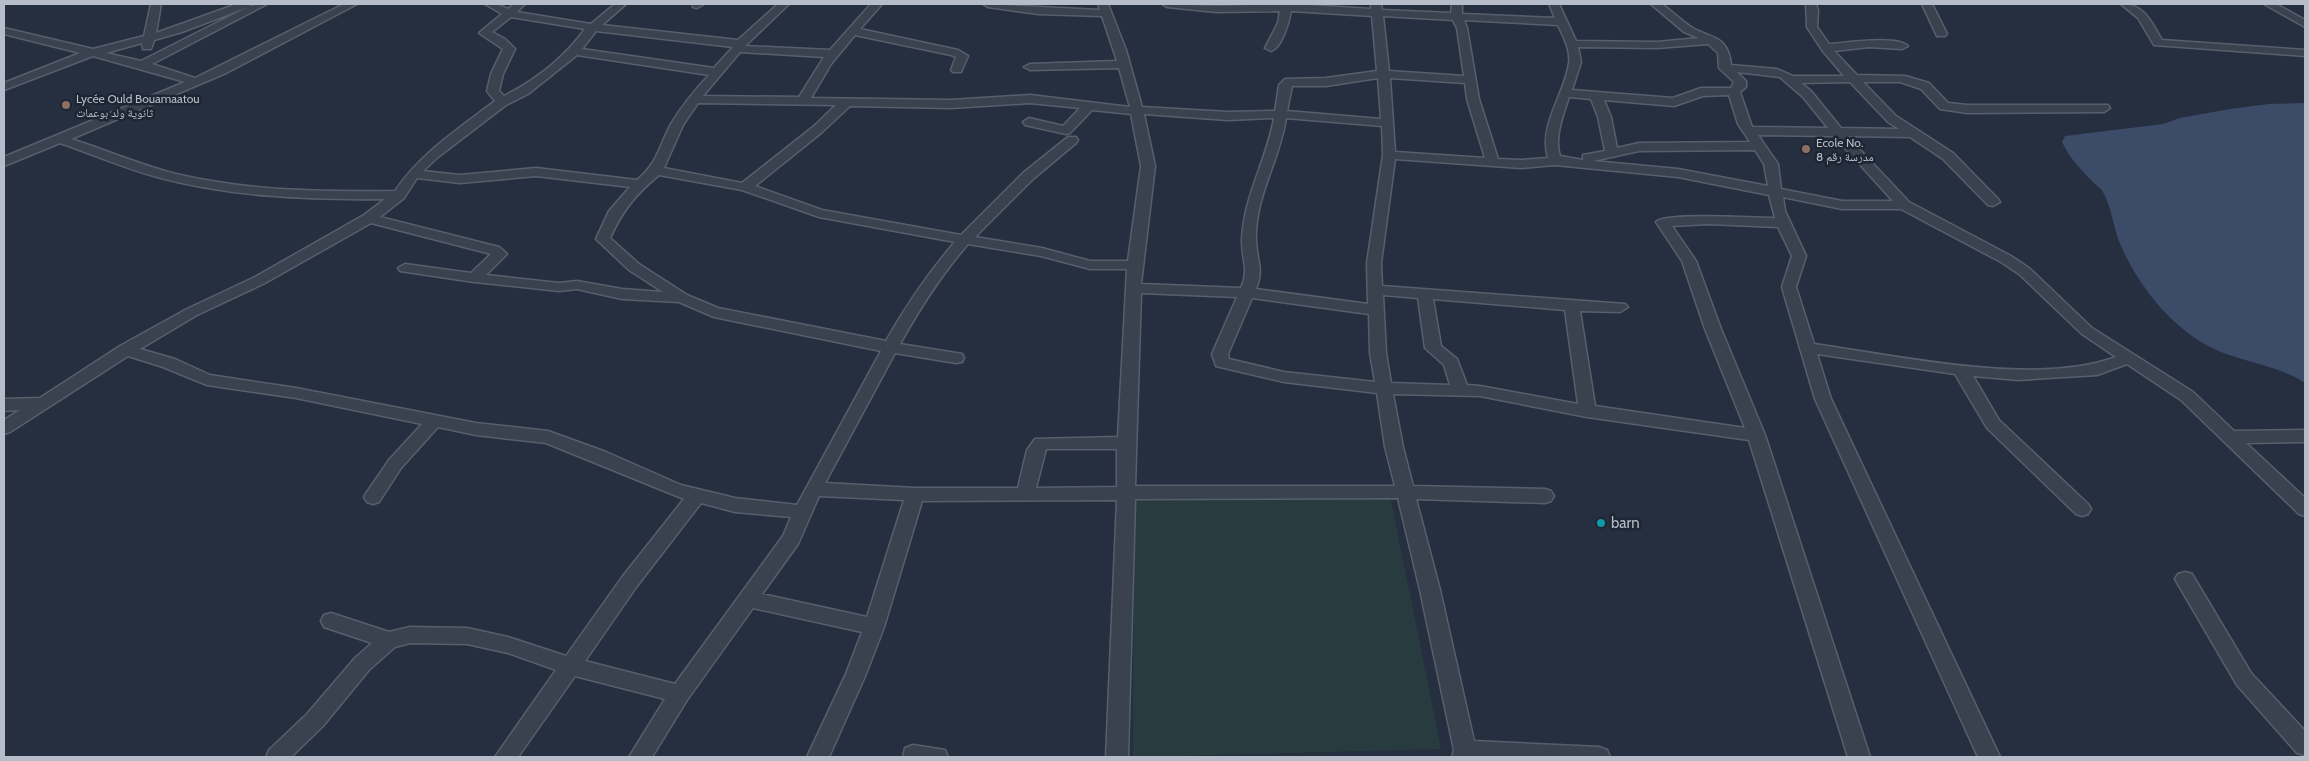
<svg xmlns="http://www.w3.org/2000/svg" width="2309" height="761" viewBox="0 0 2309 761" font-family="Cabin,'Noto Naskh Arabic',sans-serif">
<rect width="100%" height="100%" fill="#262f3f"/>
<path fill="#283c40" d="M1390,496L1441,749L1133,757L1134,500Z"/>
<path fill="#3c4b67" d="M2305,103V383C2275,363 2234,362 2203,343C2167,322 2138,284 2121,246C2113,228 2112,208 2103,192C2100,187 2096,185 2092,181C2080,169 2069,157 2062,142L2065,136L2163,124L2180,118L2230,109L2269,104Z"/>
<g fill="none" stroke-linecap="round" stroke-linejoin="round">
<g stroke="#585f6c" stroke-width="3">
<g id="minor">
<path d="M151,4H161L156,33L237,4H251L250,6L267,4L152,64L195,78L344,4H357L226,73L71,139C106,150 140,165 176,174C248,191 321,192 395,191C421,153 458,129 495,101L487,91L491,74L503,49L479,33L502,14L485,4H497L508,9L514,4H525L517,12L591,24L615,4H626L602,25L738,40L778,4H789L745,46L830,50L871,4H882L860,29L958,50L968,56L961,72H953L951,70L956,57L951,55L855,35L831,64L811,98L951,100L1030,95L1130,107L1119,68L1030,70L1024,67L1030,64L1117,61L1102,16L1038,14L988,7L983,4L1100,10L1098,4H1108L1126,50L1142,107L1228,112L1275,111L1279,85L1285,79L1326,78L1377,71L1372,16L1291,11C1289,22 1282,48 1271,51L1265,48L1278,23L1280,11L1216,12L1167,7L1162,4L1216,6L1292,4L1371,9V4H1381L1382,10L1451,13L1452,4H1462V14L1555,18L1549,4H1559L1576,41L1657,42L1699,38L1684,32L1651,4H1662C1671,11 1681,20 1691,27C1710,39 1728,34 1731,65L1777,69L1793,76H1844L1822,50L1807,27L1806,4H1816L1818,11L1817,27L1829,44C1845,43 1897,35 1908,46L1902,49L1869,47L1834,51L1857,75L1905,76L1929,83L1948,103L1967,105H2108L2110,108L2104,112L1967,113L1940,109L1921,89L1900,82H1863L1896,116L1953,153L1998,199L2000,202L1993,206L1988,205L1943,159L1910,137L1847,136L1909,202L2011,256L2029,268L2092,328L2193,392L2234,431L2305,430V442L2246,443L2305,498V516L2299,514L2181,400L2127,364L2097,375L2018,380L1973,376L1999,420L2088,504L2091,509L2088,514L2082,516L2076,514L1987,428L1955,374L1817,354L1831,399L2000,757H1978L1815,399L1782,287L1792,256L1778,227L1708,224L1672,226L1696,261L1721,329L1765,435L1870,757H1848L1749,440L1587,417L1480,396L1393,394L1403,447L1413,486L1545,489L1551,491L1554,496L1551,501L1545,503L1416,499L1440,590L1474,741L1599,747L1607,750L1610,757H1452L1454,750L1420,590L1398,498L1135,499L1128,757H1106L1117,500L922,501L884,627L866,674L829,757H807L846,674L862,632L753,608L687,700L652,757H629L665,699L575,676L518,757H495L556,670L508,653L467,644L410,643L395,647L369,670L323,726L291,757H266L269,750L307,714L355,658L372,643L324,627L321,621L324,615L331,613L389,632L410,627L467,628L508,637L566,656L623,576L684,499L546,443L476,435L438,427L401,468L379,502L373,504L367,502L364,497L367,492L389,460L422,424L296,398L207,385L163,367L128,356L10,432L4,434V420L20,410L4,411V399L40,398L120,346L187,309L255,277L364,215L385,199C308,200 232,197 157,177C124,168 92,154 60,143L4,166V157L185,82L93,56L4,90V83L80,53L4,34V28L93,49L144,36ZM248,7L141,61L106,53L142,43L143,49H151L154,40L182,32ZM1383,16L1453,20L1457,28L1464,76L1389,71ZM511,17L585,29C564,58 536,80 504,96L499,91L503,74L515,49L505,39L492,32ZM1464,20L1558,25C1563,36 1571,50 1569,63C1565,94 1538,125 1548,158L1521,160L1498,159L1479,99L1467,28ZM596,31L733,47L714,68L582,49ZM1708,44L1718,53L1719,68L1734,82L1731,88H1701L1673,98L1572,90L1581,62L1578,47L1657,48ZM740,52L824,57L799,97L703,96ZM577,55L709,75C695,90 682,106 671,124C659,146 658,163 637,180L536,168L460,175L423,171L438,157L506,105L528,94ZM1737,72L1780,77L1803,97L1828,128L1752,127L1740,92L1746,87V81ZM1378,78L1381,119L1287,111L1292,86H1326ZM1390,78L1465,83L1467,99L1485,158L1395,152ZM1850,82L1888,122L1899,129L1841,128L1811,91L1801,83ZM1729,95L1738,124L1750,142L1639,143L1617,148L1611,117L1604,100L1674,106L1703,96ZM1569,97L1591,99L1598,117L1605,151L1583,155V160L1560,156C1554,138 1563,115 1569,97ZM698,103L836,105L813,127L742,183L664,168L683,125ZM1030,103L1080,108L1063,126L1029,118L1023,122L1025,125L1066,134L1070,133L1092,110L1131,114L1141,166L1128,261H1090L1042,248L975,237L1033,179L1076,143L1078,140L1076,137H1068L1023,173L961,235L822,210L755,186L821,133L850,106L951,108ZM1144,114L1228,120L1274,118C1267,159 1244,196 1242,239C1241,258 1250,269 1241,288L1141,284L1155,166ZM1286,118L1382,126L1383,155L1367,263L1368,304L1256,289C1264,269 1257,262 1256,241C1254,198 1280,160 1286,118ZM1758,135L1834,136L1893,201H1842L1781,189L1778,164ZM1755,150L1764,164L1768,186L1678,169L1593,161L1639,151ZM1395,159L1521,168L1555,165L1678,177L1769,195L1775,218C1757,218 1664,212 1656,222L1682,261L1705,329L1745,428L1595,406L1580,311L1620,312L1628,307L1625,304L1382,286L1381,263ZM659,175L742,190L819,217L955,242C928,273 906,306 886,341L718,308L687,295L639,264L610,238C623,210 635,195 659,175ZM536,176L630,187L609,211L596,239L629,270L663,292L622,289L577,281L559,283L486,275L507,254L499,247L380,217L404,198L417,178L460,183ZM1783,197L1842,209H1901L2001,262L2019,274L2082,334L2116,357C2036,387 1899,356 1814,344L1796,287L1806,256L1785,211ZM371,223L491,254L471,273L405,264L398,268L400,271L474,282L559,291L577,289L622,299L679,302L714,317L881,351L797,505L735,498L681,485L606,452L548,431L476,423L296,388L210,375L175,359L140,349L197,315L265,283ZM968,244L1041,256L1090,269H1127L1118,437L1035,439L1027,450L1018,488H915L825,483L895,353L956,363L962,362L964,358L962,354L956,353L900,344C920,308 941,275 968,244ZM1141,293L1237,297L1212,354L1216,366L1284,382L1377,393L1385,447L1395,486H1135ZM1383,295L1418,298L1425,348L1444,365L1450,385L1391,383L1386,353ZM1252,298L1369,314L1370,353L1375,382L1284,372L1229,359L1228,354ZM1433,299L1565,310L1578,404L1480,386L1467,385L1457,359L1441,346ZM1046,449H1117V487L1036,488ZM819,496L904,500L867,617L762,594L798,544ZM701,503L735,512L791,517L783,536L675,684L585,661L637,586Z"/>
<path d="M693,4H704L697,8L693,7Z"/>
<path d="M1922,4H1932L1947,34L1945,36H1937Z"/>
<path d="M2121,4C2145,4 2151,22 2162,40L2305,50V56L2154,45L2138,18Z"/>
<path d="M2264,4H2276L2305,20V27Z"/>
<path d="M2185,572L2192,574L2251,673L2305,731V755L2297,753L2237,685L2175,579L2178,574Z"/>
<path d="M913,745L945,750L948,757H903L905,748Z"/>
</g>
</g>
<use href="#minor" fill="#3a414f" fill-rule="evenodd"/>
</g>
<g fill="#8d6e63" stroke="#1e2634" stroke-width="2">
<circle cx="66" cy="105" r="5"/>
<circle cx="1806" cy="149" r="5"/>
</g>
<circle fill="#0f9aa8" stroke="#1e2634" stroke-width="2" cx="1601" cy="523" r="5"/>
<g text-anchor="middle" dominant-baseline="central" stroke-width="5" stroke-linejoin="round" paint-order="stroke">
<g font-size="12" fill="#b6bcc9" stroke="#1e2634" text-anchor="start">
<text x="76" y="98">Lycée Ould Bouamaatou<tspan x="76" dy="14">ثانوية ولد بوعمات</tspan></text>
<text x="1816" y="142">Ecole No.<tspan x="1816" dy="14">8 مدرسة رقم</tspan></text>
</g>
<g font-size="15" fill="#b6bcc9" stroke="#1e2634" text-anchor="start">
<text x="1611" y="523">barn</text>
</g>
</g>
<rect width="2309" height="761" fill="none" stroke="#b6bcc9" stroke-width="10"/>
</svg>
